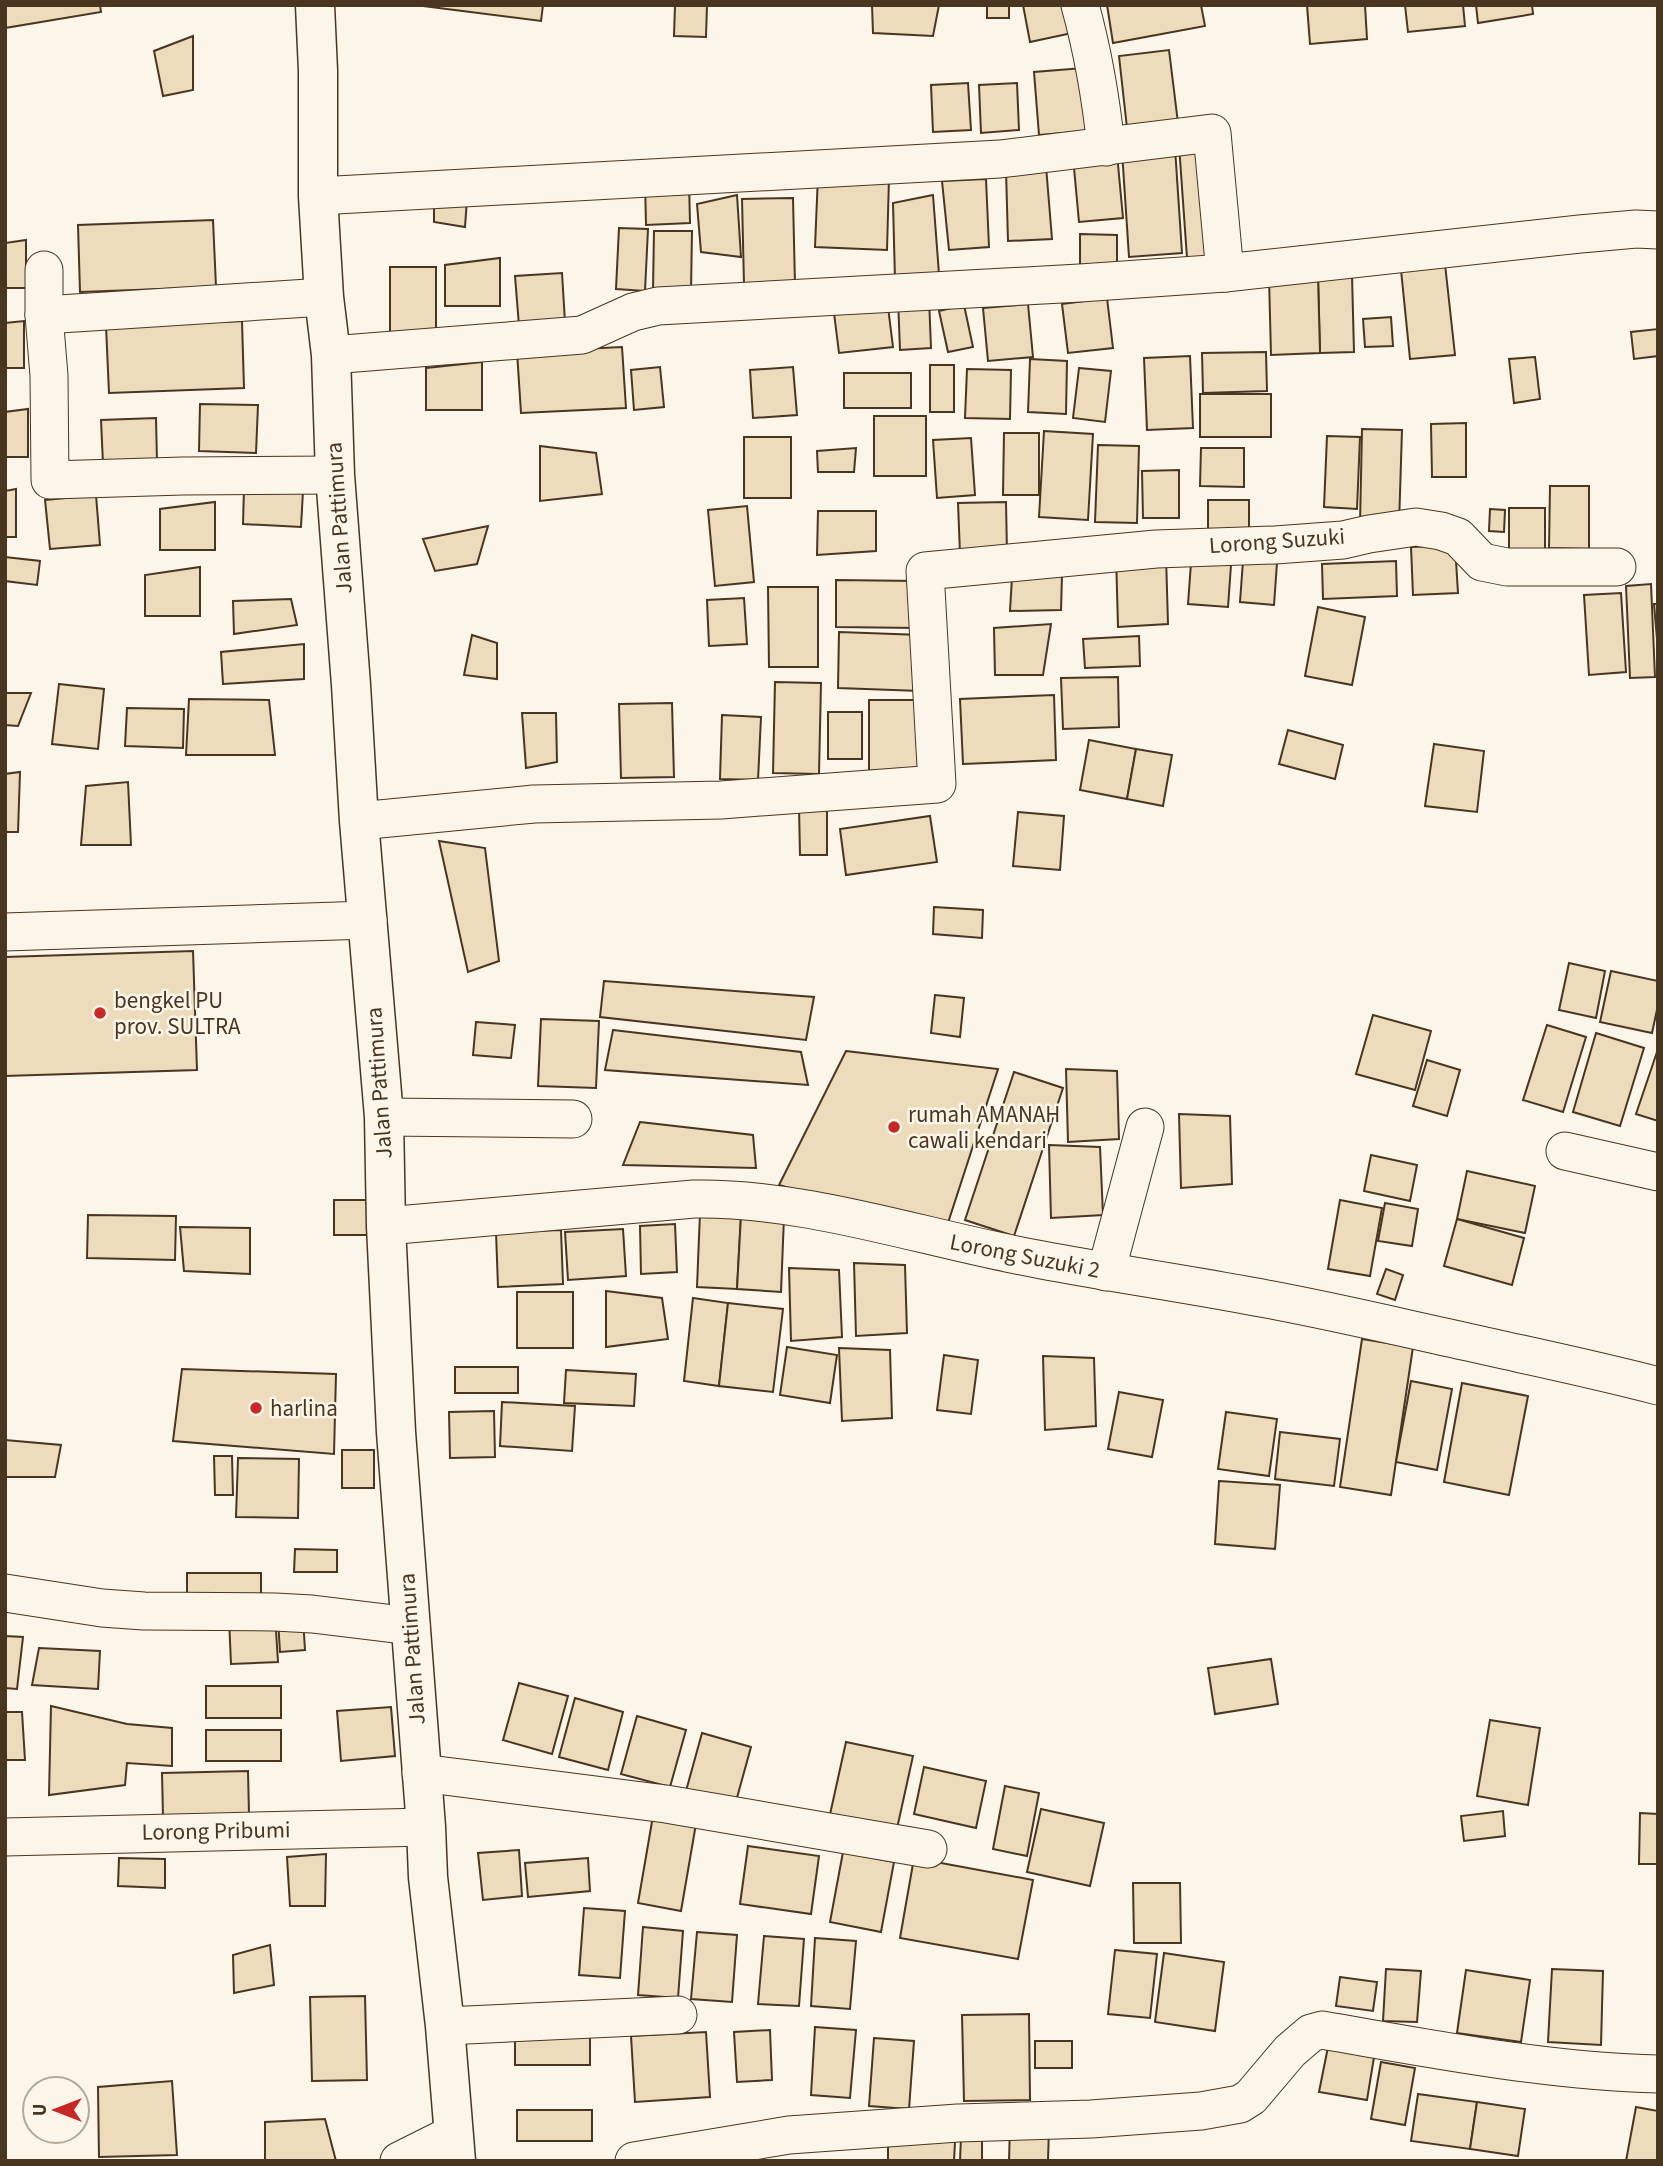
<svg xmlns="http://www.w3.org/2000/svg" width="1663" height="2166" viewBox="0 0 1663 2166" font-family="'Source Sans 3',sans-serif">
<rect width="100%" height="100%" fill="#fbf6e9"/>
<g fill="#ecdcbc" stroke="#4a3520" stroke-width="2">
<path d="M5,5H100L101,12L5,28Z"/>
<path d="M415,5H543L541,21Z"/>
<path d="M675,5H707L706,37L674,36Z"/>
<path d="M872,5H939L933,36L873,33Z"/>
<rect x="987" y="5" width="22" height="13"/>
<path d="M1023,5H1066L1072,33L1030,42Z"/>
<path d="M1107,5H1201L1205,26L1113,43Z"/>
<path d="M1307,5H1365L1367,39L1310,44Z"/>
<path d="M1405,5H1463L1465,26L1408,32Z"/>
<path d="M1476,5H1532L1533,14L1478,23Z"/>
<path d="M193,36V90L163,96L154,51Z"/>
<path d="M1169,50L1179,131L1128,137L1119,56Z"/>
<path d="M1083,68L1088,131L1039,135L1034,72Z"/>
<path d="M968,83L971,130L933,132L931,85Z"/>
<path d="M1017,83L1019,130L981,133L979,85Z"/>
<path d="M1211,142L1219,256L1187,258L1179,145Z"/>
<path d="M1175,148L1182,253L1129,257L1122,151Z"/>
<path d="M1117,154L1123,218L1079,222L1073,157Z"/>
<path d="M1046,166L1052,239L1008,241L1006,171Z"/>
<path d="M818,175L889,178L887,250L815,247Z"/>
<path d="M986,179L989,247L949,250L942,181Z"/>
<path d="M689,181L690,223L646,225L645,182Z"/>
<path d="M434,194L467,199L465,227L434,222Z"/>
<path d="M737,195L741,257L701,252L697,204Z"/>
<path d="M933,195L939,274L895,280L893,203Z"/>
<path d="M793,198L795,284L744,285L742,199Z"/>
<path d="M213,220L216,287L80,292L78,225Z"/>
<path d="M619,228L648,229L645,291L616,289Z"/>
<path d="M654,231H692L691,291L653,290Z"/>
<path d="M1080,234L1117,235V269H1080Z"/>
<path d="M26,240V288H5V243Z"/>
<path d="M1444,255L1455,355L1410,359L1400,260Z"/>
<path d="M500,258V306H445V265Z"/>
<rect x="390" y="267" width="46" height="69"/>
<path d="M562,273L565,322L519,326L515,276Z"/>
<path d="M1352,275L1354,352L1320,353L1318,276Z"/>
<path d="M1318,276L1320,353L1271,355L1269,278Z"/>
<path d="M929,298L931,348L900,350L898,299Z"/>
<path d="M1107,298L1113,348L1068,353L1062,304Z"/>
<path d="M1028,304L1033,357L988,361L983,308Z"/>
<path d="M964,305L973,347L948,352L939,311Z"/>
<path d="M888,307L893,347L839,353L834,313Z"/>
<path d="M1391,317L1393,346L1365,347L1363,319Z"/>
<path d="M24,321V368H5V323Z"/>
<path d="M242,321L244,388L109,393L106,326Z"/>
<path d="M1658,329V356L1634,359L1631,332Z"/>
<path d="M622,347L626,408L521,413L517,352Z"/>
<path d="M1266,352L1267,391L1203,393L1202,353Z"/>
<path d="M1190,356L1193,428L1147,430L1144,358Z"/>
<path d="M1535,357L1540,399L1514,403L1509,359Z"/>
<path d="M1030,359L1067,361L1066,414L1028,412Z"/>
<path d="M482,362V410H426V368Z"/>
<rect x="930" y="365" width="24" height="47"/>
<path d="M660,367L664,407L634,410L631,370Z"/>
<path d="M793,367L797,415L753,418L750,370Z"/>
<path d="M1079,368L1111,371L1105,422L1073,418Z"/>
<path d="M967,369L1011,370L1010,419L965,418Z"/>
<rect x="844" y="373" width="67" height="35"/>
<rect x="1200" y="394" width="71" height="43"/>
<path d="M200,404L258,405L256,453L199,451Z"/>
<path d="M28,409V457H5V412Z"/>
<rect x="874" y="416" width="52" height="60"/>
<path d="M156,418L157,462L103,464L101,420Z"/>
<path d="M1466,423V477H1432L1431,424Z"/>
<path d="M1362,429L1402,430L1399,525L1360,524Z"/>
<path d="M1044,431L1093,434L1088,520L1039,517Z"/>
<path d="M1004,433H1039V495H1003Z"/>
<path d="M1327,436L1360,437L1357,509L1324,507Z"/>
<rect x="744" y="437" width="47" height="61"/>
<path d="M971,438L975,495L937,498L933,440Z"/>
<path d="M1098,445L1139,446L1137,523L1095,522Z"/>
<path d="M540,446L596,453L602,494L540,501Z"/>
<path d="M856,448L854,472H818L817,451Z"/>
<path d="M1201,448H1244V487L1200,486Z"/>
<path d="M1179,470V518H1143L1142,471Z"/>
<path d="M1550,486H1589V549L1549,548Z"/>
<path d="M244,488L303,491L301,527L243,524Z"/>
<path d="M16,489V537H5V491Z"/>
<path d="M96,495L100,545L50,549L45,500Z"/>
<rect x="1208" y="500" width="41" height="32"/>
<path d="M215,502V550H160V509Z"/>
<path d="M1006,502L1007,553L960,554L958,503Z"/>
<path d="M747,506L754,582L715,586L708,510Z"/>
<rect x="1509" y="508" width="36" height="46"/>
<path d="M1490,509L1505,510L1504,532L1489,531Z"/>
<path d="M818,511H876V551L817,555Z"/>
<path d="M488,526L477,564L435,571L423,539Z"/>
<path d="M1455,545L1458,593L1413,595L1411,547Z"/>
<path d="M1244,547L1278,549L1274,605L1240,602Z"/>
<path d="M1116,554L1166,556L1168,624L1118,627Z"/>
<path d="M5,557L40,561L37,585L5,581Z"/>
<path d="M1396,561L1397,596L1323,599L1322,564Z"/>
<path d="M1191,563L1231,565L1228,607L1188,604Z"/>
<path d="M200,567V616H145V575Z"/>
<path d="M1062,575L1061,610L1010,611L1012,577Z"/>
<path d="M836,580L918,581V628L836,627Z"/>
<path d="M1651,584L1655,677L1630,678L1626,586Z"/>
<path d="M768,587H818V667H769Z"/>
<path d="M1621,593L1626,672L1589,675L1584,595Z"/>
<path d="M744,598L747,644L709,646L707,600Z"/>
<path d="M291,599L297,625L234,634L233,601Z"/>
<path d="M1654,604H1658V651Z"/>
<path d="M1318,607L1365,617L1352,685L1305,676Z"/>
<path d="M1051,624L1043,675H995L994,628Z"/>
<path d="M839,632L921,635L920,691L838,688Z"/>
<path d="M472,635L497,643V679L464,675Z"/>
<path d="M1139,636L1140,666L1085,668L1083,639Z"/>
<path d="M304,644V679L223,684L221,652Z"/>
<path d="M1118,677L1119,727L1063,729L1061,678Z"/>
<path d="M775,682L821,683L819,774L773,773Z"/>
<path d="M59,684L104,689L98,749L52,744Z"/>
<path d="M5,693H31L18,726L5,725Z"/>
<path d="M1054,695L1056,760L963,764L960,699Z"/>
<path d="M189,699L269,700L275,755H186Z"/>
<path d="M869,700H930L929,772H869Z"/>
<path d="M672,703L674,777L621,778L619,704Z"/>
<path d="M127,708L184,709L183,748L125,746Z"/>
<rect x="828" y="712" width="34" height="47"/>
<path d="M522,713H556L557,762L526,768Z"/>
<path d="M722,715L761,717L758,780L720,779Z"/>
<path d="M1288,730L1343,745L1335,779L1279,764Z"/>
<path d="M1089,740L1136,749L1127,799L1080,790Z"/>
<path d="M1434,744L1484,751L1477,812L1425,806Z"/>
<path d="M1136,749L1172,755L1163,806L1127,799Z"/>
<path d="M20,772L18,832H5V774Z"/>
<path d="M128,782L131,845H81L86,786Z"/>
<path d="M799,807H827V855H800Z"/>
<path d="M1018,812L1064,816L1060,870L1013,866Z"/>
<path d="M930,816L937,862L846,875L840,829Z"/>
<path d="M439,841L485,848L499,961L468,972Z"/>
<path d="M934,907L983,910L982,938L933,934Z"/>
<path d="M193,951L197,1070L5,1076V957Z"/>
<path d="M1569,963L1605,971L1596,1018L1559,1010Z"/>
<path d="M1611,971L1658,981V1005L1652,1033L1600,1022Z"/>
<path d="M604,981L814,997L806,1040L600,1017Z"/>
<path d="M935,995L964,998L960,1037L931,1033Z"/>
<path d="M1373,1015L1431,1031L1415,1090L1356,1074Z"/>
<path d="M541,1019L599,1021L596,1088L538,1086Z"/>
<path d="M476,1022L515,1025L511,1058L473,1055Z"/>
<path d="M1547,1025L1586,1037L1563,1112L1523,1100Z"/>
<path d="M613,1030L801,1052L808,1085L605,1070Z"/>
<path d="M1596,1033L1644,1048L1620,1126L1573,1112Z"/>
<path d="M1658,1049V1121L1636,1114Z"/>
<path d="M846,1051L998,1069L945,1232L779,1185Z"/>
<path d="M1427,1060L1460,1070L1447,1116L1413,1106Z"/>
<path d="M1066,1069L1117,1071L1119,1139L1068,1142Z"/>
<path d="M1014,1072L1063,1088L1014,1236L965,1220Z"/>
<path d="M1179,1114L1230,1116L1232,1184L1181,1188Z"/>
<path d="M640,1122L753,1135L756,1168L623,1165Z"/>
<path d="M1049,1145L1100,1147L1103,1215L1051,1218Z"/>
<path d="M1371,1155L1417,1165L1410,1201L1364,1191Z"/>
<path d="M1467,1171L1535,1186L1525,1233L1457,1219Z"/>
<rect x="334" y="1200" width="38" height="35"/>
<path d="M1340,1200L1382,1208L1370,1276L1328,1269Z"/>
<path d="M1385,1203L1418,1209L1412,1246L1378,1241Z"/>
<path d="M700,1213L741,1215L737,1289L697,1287Z"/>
<path d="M88,1215L176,1216L175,1260L87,1258Z"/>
<path d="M741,1215L784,1217L781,1292L737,1289Z"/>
<path d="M1457,1219L1524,1238L1512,1285L1444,1266Z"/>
<path d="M675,1224L677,1272L641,1274L640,1226Z"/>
<path d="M180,1227L250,1228V1274L184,1271Z"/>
<path d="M623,1229L626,1276L568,1280L565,1232Z"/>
<path d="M561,1230L563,1284L498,1287L496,1232Z"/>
<path d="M854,1263L905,1265L907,1333L856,1336Z"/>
<path d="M789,1268L839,1270L842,1337L791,1341Z"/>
<path d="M1386,1269L1403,1275L1395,1300L1377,1294Z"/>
<path d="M606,1291L662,1298L668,1339L606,1347Z"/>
<rect x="517" y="1292" width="56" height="56"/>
<path d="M693,1298L728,1303L719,1386L684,1381Z"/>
<path d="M728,1303L783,1309L773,1392L719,1386Z"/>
<path d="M1362,1339L1413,1347L1391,1495L1340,1487Z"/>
<path d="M787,1347L837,1355L830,1403L780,1395Z"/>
<path d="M839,1348L890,1350L892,1418L842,1421Z"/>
<path d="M944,1355L978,1360L971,1414L937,1410Z"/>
<path d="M1043,1356L1094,1358L1096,1426L1045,1430Z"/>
<rect x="455" y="1367" width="63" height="26"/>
<path d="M182,1369L336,1374L334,1454L173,1441Z"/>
<path d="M566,1370L636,1374L634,1406L564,1403Z"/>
<path d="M1411,1381L1452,1389L1437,1470L1396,1462Z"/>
<path d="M1462,1383L1528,1396L1509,1495L1444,1482Z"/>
<path d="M1119,1392L1163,1400L1152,1457L1108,1449Z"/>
<path d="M502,1402L575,1406L572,1451L500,1446Z"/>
<path d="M494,1411L495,1457L450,1458L449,1412Z"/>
<path d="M1226,1412L1277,1419L1269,1476L1218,1469Z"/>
<path d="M1280,1432L1340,1439L1334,1486L1275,1479Z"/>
<path d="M5,1440L61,1445L55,1477H5Z"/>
<rect x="342" y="1450" width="32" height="38"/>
<path d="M214,1456H232L233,1495H215Z"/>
<path d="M238,1458L299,1459L298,1518L236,1517Z"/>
<path d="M1219,1481L1280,1485L1275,1549L1215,1544Z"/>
<path d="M295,1549L337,1550V1572H294Z"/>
<rect x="187" y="1573" width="74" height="32"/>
<path d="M275,1615L278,1662L231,1664L229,1618Z"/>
<path d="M303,1618L305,1650L280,1652L278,1620Z"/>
<path d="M5,1636L23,1637L17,1689L5,1688Z"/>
<path d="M39,1648L100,1651L98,1689L32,1685Z"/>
<path d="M1271,1659L1278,1704L1215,1714L1208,1668Z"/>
<path d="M519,1683L568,1696L552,1754L503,1740Z"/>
<rect x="206" y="1686" width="75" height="32"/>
<path d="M575,1698L623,1712L608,1770L559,1757Z"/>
<path d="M51,1706L127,1724L172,1728V1766L127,1763L125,1785L49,1795Z"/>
<path d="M391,1707L395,1756L341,1761L337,1711Z"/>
<path d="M5,1712H22L25,1760H5Z"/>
<path d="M637,1716L686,1730L670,1787L621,1774Z"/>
<path d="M1490,1720L1540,1728L1528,1805L1477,1796Z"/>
<rect x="206" y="1730" width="75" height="31"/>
<path d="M702,1733L751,1747L735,1805L686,1791Z"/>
<path d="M846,1742L913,1756L896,1833L829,1819Z"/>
<path d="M924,1767L986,1781L976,1828L914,1814Z"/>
<path d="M248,1771L249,1814L163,1816L162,1773Z"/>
<path d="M1005,1786L1039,1793L1027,1856L993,1849Z"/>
<path d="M1041,1809L1104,1823L1090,1886L1027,1872Z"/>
<path d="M654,1810L697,1818L681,1911L638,1903Z"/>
<path d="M1503,1811L1505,1836L1464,1841L1461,1816Z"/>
<path d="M1640,1813L1658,1814V1864H1639Z"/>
<path d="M748,1846L819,1856L811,1914L740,1904Z"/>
<path d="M519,1850L522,1896L483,1900L478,1853Z"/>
<path d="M843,1852L894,1862L881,1932L830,1922Z"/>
<path d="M326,1854L325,1906H290L287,1857Z"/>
<path d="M119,1858L165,1859V1888L118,1886Z"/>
<path d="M588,1858L590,1891L528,1897L525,1863Z"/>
<path d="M914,1858L1033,1880L1018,1959L900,1938Z"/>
<path d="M1133,1883H1180L1181,1943H1134Z"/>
<path d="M584,1908L625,1911L620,1978L579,1975Z"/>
<path d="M643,1927L683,1931L678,1998L638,1995Z"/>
<path d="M697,1932L737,1935L732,2002L691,1999Z"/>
<path d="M764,1936L804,1939L799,2006L758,2004Z"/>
<path d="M815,1938L856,1941L850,2009L811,2006Z"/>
<path d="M270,1945L274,1985L234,1993L233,1955Z"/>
<path d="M1115,1950L1157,1954L1150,2018L1108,2014Z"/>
<path d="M1164,1953L1224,1962L1215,2031L1155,2022Z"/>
<path d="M1386,1969L1421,1971L1417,2022L1383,2021Z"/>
<path d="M1552,1969L1603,1971L1601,2045L1548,2042Z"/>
<path d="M1466,1970L1530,1980L1521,2042L1457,2033Z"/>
<path d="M1340,1977L1377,1982L1373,2011L1336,2006Z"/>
<path d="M365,1996L367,2080L312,2081L310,1997Z"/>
<path d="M1029,2014L1030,2100L964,2101L962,2015Z"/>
<path d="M815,2027L856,2030L850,2098L811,2095Z"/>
<path d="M770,2030L772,2080L737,2082L734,2032Z"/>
<path d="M706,2032L710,2097L635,2102L631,2036Z"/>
<rect x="515" y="2034" width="75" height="31"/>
<path d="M874,2038L914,2041L909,2109L869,2106Z"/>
<rect x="1035" y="2041" width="37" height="27"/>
<path d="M1329,2042L1375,2051L1367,2100L1319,2092Z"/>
<path d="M1381,2062L1415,2068L1405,2125L1371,2119Z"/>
<path d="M172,2081L177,2155L99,2157L98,2087Z"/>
<path d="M1418,2094L1477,2102L1470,2149L1411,2141Z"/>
<path d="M1477,2102L1525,2109L1518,2156L1470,2149Z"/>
<path d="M1636,2107L1658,2111V2161H1626Z"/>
<rect x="517" y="2110" width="75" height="31"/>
<path d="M325,2119L336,2161H265V2122Z"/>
<path d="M1010,2125L1049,2127L1048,2161H1009Z"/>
<path d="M961,2137L982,2138V2161H960Z"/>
<path d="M888,2141L955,2142L954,2161H888Z"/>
</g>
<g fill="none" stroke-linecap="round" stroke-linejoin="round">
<g stroke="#4a3520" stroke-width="39">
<g id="minor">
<path d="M1080,5C1093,52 1101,99 1106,147"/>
<path d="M318,196L1000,159L1212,133L1225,273"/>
<path d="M44,270V315L49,376L50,480L183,476L335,475"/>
<path d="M44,315L324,297"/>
<path d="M331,355L582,335L633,312L658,306L1080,283L1225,273L1580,234L1636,229L1658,230"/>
<path d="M359,821L534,804L721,800L937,784L925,571L1156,549L1275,545L1343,540L1369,534L1416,527L1441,531L1458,537L1482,562L1507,567H1617"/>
<path d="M5,932L368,920"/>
<path d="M384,1117L573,1119"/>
<path d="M1565,1151L1658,1172"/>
<path d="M386,1226L694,1199C808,1197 929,1240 1042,1260C1111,1273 1181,1283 1250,1296C1325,1309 1398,1327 1472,1343C1534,1357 1597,1370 1658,1386"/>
<path d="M1106,1272L1145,1127"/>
<path d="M5,1593L102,1608L144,1611L275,1612L312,1614L411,1626"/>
<path d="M421,1773L666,1804L928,1849"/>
<path d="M5,1837L426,1827"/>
<path d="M445,2026L678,2015"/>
<path d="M399,2161L453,2134"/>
<path d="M634,2161L789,2135L958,2123L1091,2119L1201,2111L1240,2104L1251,2097L1290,2051L1311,2033L1322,2030C1433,2049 1545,2071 1658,2074"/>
</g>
</g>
<g stroke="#4a3520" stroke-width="41">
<path id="highway" d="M315,5L318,71V196L324,297L331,355L335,475L351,685L359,821L384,1117L386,1226L396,1432L426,1827L428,1877L445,2026L456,2161"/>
</g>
<use href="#minor" stroke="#fbf6e9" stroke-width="37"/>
<use href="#highway" stroke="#fbf6e9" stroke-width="38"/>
</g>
<g fill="#c62828" stroke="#fbf6e9" stroke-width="2.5">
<circle cx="100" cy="1013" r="7"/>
<circle cx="894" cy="1127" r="7"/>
<circle cx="256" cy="1408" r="7"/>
</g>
<g text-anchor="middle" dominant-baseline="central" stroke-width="5" stroke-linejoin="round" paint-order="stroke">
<g font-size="23" fill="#4a3520" stroke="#fbf6e9">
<text transform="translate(339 518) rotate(-94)">Jalan Pattimura</text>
<text transform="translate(1277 541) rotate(-4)">Lorong Suzuki</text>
<text transform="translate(379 1083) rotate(-94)">Jalan Pattimura</text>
<text transform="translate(1025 1256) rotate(11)">Lorong Suzuki 2</text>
<text transform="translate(412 1649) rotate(-94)">Jalan Pattimura</text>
<text transform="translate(216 1831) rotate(-1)">Lorong Pribumi</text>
</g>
<g font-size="23" fill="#4a3520" stroke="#fbf6e9" text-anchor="start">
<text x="114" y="1000">bengkel PU<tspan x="114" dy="26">prov. SULTRA</tspan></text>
<text x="908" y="1114">rumah AMANAH<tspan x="908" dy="26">cawali kendari</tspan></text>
<text x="270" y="1408">harlina</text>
</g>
</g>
<rect width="1663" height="2166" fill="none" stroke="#4a3520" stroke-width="14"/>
<g transform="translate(56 2110) rotate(270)"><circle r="33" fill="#fbf6e9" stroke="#b4a999" stroke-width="2"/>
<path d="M0-5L12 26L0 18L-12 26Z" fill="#c62828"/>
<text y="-10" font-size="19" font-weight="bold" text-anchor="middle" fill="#4a3520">U</text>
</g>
</svg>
